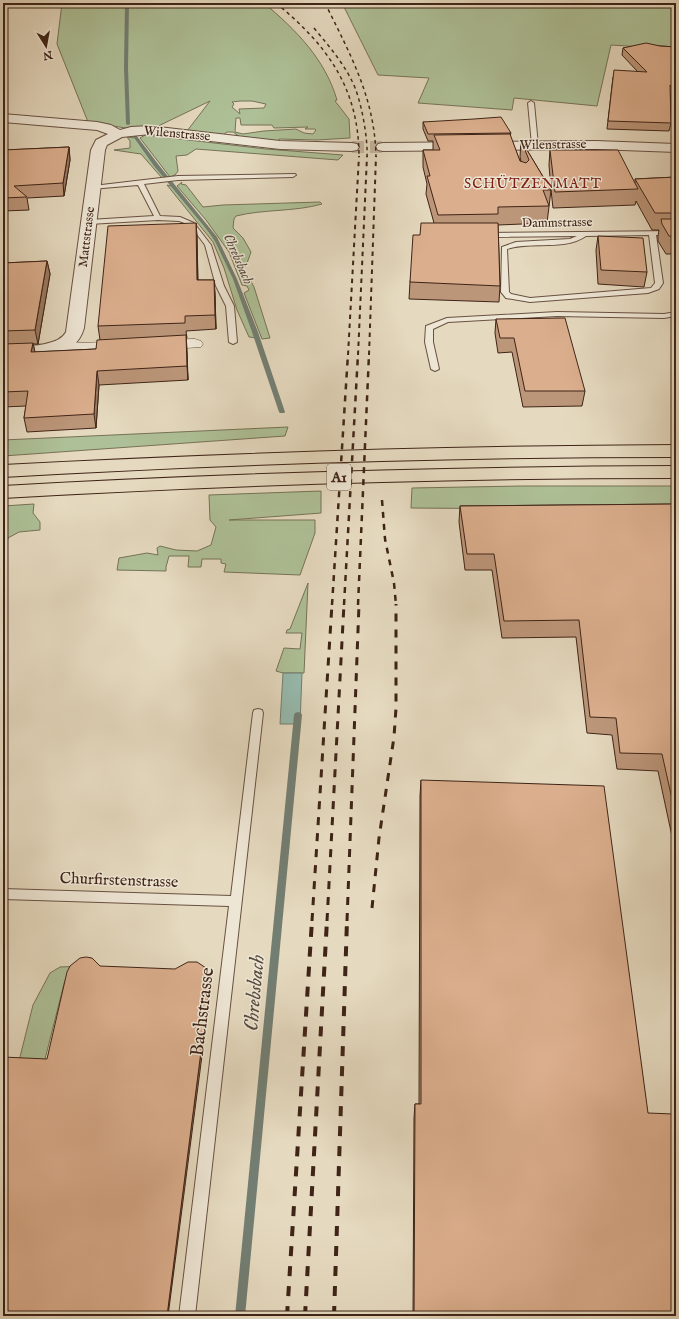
<svg xmlns="http://www.w3.org/2000/svg" width="679" height="1319" viewBox="0 0 679 1319" font-family="'IM FELL English',serif">
<rect width="100%" height="100%" fill="#e5d9bf"/>
<filter id="stains"><feTurbulence type="fractalNoise" baseFrequency=".005" numOctaves="4"/><feColorMatrix values="0 0 0 0 .2 0 0 0 0 .09 0 0 0 0 .02 0 0 0 .5 -.17"/></filter>
<radialGradient id="worn" r=".72"><stop offset=".6" stop-color="#630" stop-opacity="0"/><stop offset="1" stop-color="#630" stop-opacity=".3"/></radialGradient>
<g fill="#aec097" stroke="#767257" fill-rule="evenodd">
<path d="M62,3H264C296,30 325,59 337,100L335,101L349,119L350,138L317,140L279,139L278,143L243,139L233,132H227L223,135L187,131L210,101L150,130H138L88,122L57,44ZM240,101H252L266,104L264,108L239,109L240,114L232,107L234,104L232,102ZM236,118H240L241,125H272L274,128L308,127L305,129H315L316,130L313,134L304,133L296,129L264,131L243,134L235,132Z"/>
<path d="M342,3H676V49L611,45L597,106L514,98L512,110L418,103L429,78L378,75Z"/>
<path d="M145,135L266,149L343,155L338,160L196,149L187,155L176,156L178,171L175,175L170,177L140,138Z"/>
<path d="M127,137L135,138L167,177L162,178L141,154L114,150L130,148V141Z"/>
<path d="M182,182L181,184L186,185L203,207L223,205L320,202L322,204C294,212 264,209 236,216L234,219L233,228L243,238L251,252L246,266L239,268L242,272L247,274L254,287L270,338L262,339L244,293L249,290L247,286L242,285L229,252L206,220L177,186Z"/>
<path d="M167,185L175,187L205,226L221,249L241,294L257,338L249,337L237,310L224,268L213,242Z"/>
<path d="M288,427L285,436L3,456V440Z"/>
<path d="M522,486H676V510L411,508L412,488Z"/>
<path d="M321,491V513L229,520H315V533L300,575L224,572L226,564L221,563V559H202L201,567H188L189,556H169L166,567V571L117,570L119,558L147,553L158,555L157,548L160,546L176,550L197,551L211,545L216,527L210,520L209,495Z"/>
<path d="M34,504L33,513L40,522V530L19,532L8,538L7,543L3,542V506Z"/>
<path d="M308,583L304,673H283L276,671L284,648L300,649L302,633H286L287,630L290,629Z"/>
<path d="M83,966L65,980L44,1063L19,1061L33,1005L50,973L60,967Z"/>
</g>
<path fill="#96baae" stroke="#737e72" d="M283,673H302L300,724H280Z"/>
<g fill="none" stroke-linecap="round" stroke-linejoin="round">
<g fill="#737e72" fill-rule="evenodd">
<path d="M125,3H129L128,68L130,124L128,125L126,124L124,68Z"/>
<path d="M134,135H136L158,164L217,237L237,279L258,332L285,412L284,413H280L279,412L252,332L233,279L213,237L154,166L133,136Z"/>
<path d="M298,712L301,713L302,715L245,1316H235L294,715L295,713Z"/>
</g>
<path stroke="#c4b59d" stroke-width="12" stroke-dasharray="12 6" stroke-linecap="butt" d="M352,147H383"/>
<g stroke="#685141" stroke-width="2">
<g id="service">
<path d="M531,101L534,103L538,145L535,147L532,145L528,103Z"/>
<path d="M295,174L296,175L293,177L178,180L144,184L160,216L180,217L194,223L211,245L224,286L234,306L237,342L233,344L229,342L226,306L216,286L205,245L190,225L179,221L158,220L89,224L86,222L89,220L154,216L138,185L91,189L90,188L93,186L178,176Z"/>
<path d="M676,231V235H656L663,283L659,289L648,293L530,302L506,298L501,292L502,247L516,242L570,239L577,236L486,237L483,235L486,233ZM649,235L655,283L651,288L530,298L511,294L509,292L507,249C532,241 565,251 586,236Z"/>
<path d="M557,312L664,314L676,312V316L664,318L557,316L448,322L433,329V342L439,369L435,371L431,369L425,342L426,326L447,318Z"/>
<path d="M258,709L262,710L263,713L195,1316H179L229,906L3,899V889L231,896L253,713L254,710Z"/>
</g>
</g>
<g stroke="#685141" stroke-width="1">
<g id="minor">
<path d="M195,339L201,341L203,344L201,347L157,350L151,348L149,345L151,342L157,340Z"/>
<path d="M63,341L82,343L124,341L130,343L132,346L130,349L124,351L82,353L57,349L55,346L57,343Z"/>
</g>
</g>
<g stroke="#685141" stroke-width="2">
<g id="tertiary">
<path d="M3,114L97,122L111,125L120,130L131,127L150,126L280,141L352,143L357,144L359,147L357,150L352,151L280,149L150,134L122,137L107,145L105,150L84,328C82,335 78,342 72,346C56,357 22,355 3,357V347C20,346 58,348 66,332L91,150L96,140L108,134L97,130L3,122Z"/>
<path d="M596,141L676,144V152L596,149L383,151L378,150L376,147L378,144L383,143Z"/>
</g>
</g>
<g stroke="#3f2417" stroke-width="2">
<g id="motorway">
<path d="M676,445V457C451,457 227,464 3,477V465C227,453 451,446 676,445Z"/>
<path d="M676,466V478C451,478 227,485 3,498V486C227,473 451,467 676,466Z"/>
</g>
</g>
<use href="#service" fill="#eee6d5" fill-rule="evenodd"/>
<use href="#minor" fill="#eee6d5" fill-rule="evenodd"/>
<use href="#tertiary" fill="#eee6d5" fill-rule="evenodd"/>
<use href="#motorway" fill="#e5d9bf" fill-rule="evenodd"/>
<g stroke="#3f2417" stroke-width="1.5" stroke-dasharray="3.5 3.5" stroke-linecap="butt">
<path d="M276,3C327,45 359,88 359,157"/>
<path d="M325,3C350,54 375,98 376,157"/>
<path d="M314,28C328,45 342,61 352,81C361,98 368,138 367,157"/>
</g>
<g stroke="#3f2417" stroke-width="2" stroke-dasharray="4.5 4.5" stroke-linecap="butt">
<path d="M348,355L359,156"/>
<path d="M358,355L367,156"/>
<path d="M369,355L376,156"/>
</g>
<g stroke="#3f2417" stroke-width="2.5" stroke-dasharray="6 6" stroke-linecap="butt">
<path d="M382,500L385,539L394,583L396,605"/>
<path d="M332,605L348,354"/>
<path d="M344,605L358,354"/>
<path d="M358,605L369,354"/>
</g>
<g stroke="#3f2417" stroke-width="3" stroke-dasharray="8 8" stroke-linecap="butt">
<path d="M372,908L379,838L394,737L396,708V604"/>
<path d="M312,921L332,604"/>
<path d="M327,921L344,604"/>
<path d="M347,921L359,604"/>
</g>
<g stroke="#3f2417" stroke-width="4" stroke-dasharray="10 10" stroke-linecap="butt">
<path d="M287,1316L312,920"/>
<path d="M305,1316L327,920"/>
<path d="M334,1316L347,920"/>
</g>
</g>
<g fill="#bc9679" stroke="#3f2417">
<path d="M660,46L676,47V100L670,94L671,123L669,131L607,129L613,77L638,72L622,55L623,48Z"/>
<path d="M423,122L511,133L510,136L520,161H521L520,157L521,140L551,190L549,165L550,150L635,183V179L676,177V254H666L658,241V236L659,230H652L636,201L635,205L553,208L551,190L547,223L498,225L500,286L499,302L409,299L410,282L420,235L434,223L426,194L427,184L423,167V150H433V141H428L423,129Z"/>
<path d="M3,136H5L7,148L6,150L69,147L70,160L64,196L27,198L29,210L3,211Z"/>
<path d="M196,223L197,237L198,280H214L215,294L216,329L186,331L187,338H186L188,380L99,385L96,428L27,432L24,418L26,406L3,407V263L47,261L50,274L38,344H33L35,352L96,349L100,340L98,326Z"/>
<path d="M598,236L647,272L644,287L598,284L596,250Z"/>
<path d="M496,319L585,391L582,406L523,407L512,352L498,353L495,333Z"/>
<path d="M676,504V855L658,771L617,769L612,735L587,733L576,637L502,638L492,570H465L459,522L460,506Z"/>
<path d="M421,780L648,1113L676,1316H413L414,1118L415,1104H419L420,796Z"/>
<path d="M676,943V978L672,955Z"/>
</g>
<g fill="#997a63" stroke="#3f2417">
<path d="M5,136L7,148L3,163V142Z"/>
<path d="M69,147L70,160L64,196L63,183Z"/>
<path d="M196,223L197,237L198,295L197,280Z"/>
<path d="M47,261L50,274L38,344L35,330Z"/>
<path d="M214,280L215,294L216,329L215,315Z"/>
<path d="M186,335L187,349L188,380L187,366Z"/>
<path d="M33,343L36,357L31,352Z"/>
<path d="M97,371L99,385L96,428L94,414Z"/>
<path d="M206,968L207,973L205,1003L204,997Z"/>
<path d="M208,997L209,1002L168,1316H167Z"/>
</g>
<g fill="#dbae8d" stroke="#3f2417">
<path d="M646,43L660,46L676,47V91L670,85L671,123L608,121L614,70L647,72L623,48Z"/>
<path d="M501,117L511,133L428,134L423,122L474,119Z"/>
<path d="M510,134L520,161L526,163L529,160L521,140L551,190H543L549,206L498,207V214L438,215L427,176H430L423,150H440L434,135Z"/>
<path d="M3,136H5L3,142Z"/>
<path d="M69,147L63,183L14,186L27,197L3,198V150Z"/>
<path d="M550,150H618L638,189L555,192Z"/>
<path d="M676,177V213H655L635,179Z"/>
<path d="M661,219H676V237L669,236L662,224Z"/>
<path d="M196,223L197,280H214L215,315L185,316V323L98,326L108,226Z"/>
<path d="M421,223H498L500,286L410,282L413,235H420Z"/>
<path d="M598,236L643,238L647,272L601,270Z"/>
<path d="M47,261L35,330L3,331V263Z"/>
<path d="M565,318L585,391H525L514,338H500L496,319Z"/>
<path d="M186,335L187,366L97,371L94,414L24,418L28,391L3,392V344L33,343L31,352L96,349L97,340Z"/>
<path d="M676,504V817L662,754L620,753L616,718L590,717L579,620L504,621L494,554H467L460,506Z"/>
<path d="M421,780L604,786L648,1113L673,1114L676,1137V1316H414L415,1104H421Z"/>
<path d="M86,957L92,958L100,966L175,969L188,962H197L206,968L204,997H208L167,1316H3V1057L47,1059L67,972L70,966L80,958Z"/>
</g>
<g text-anchor="middle" dominant-baseline="central" stroke-width="3" stroke-linejoin="round" paint-order="stroke">
<g font-size="13" fill="#3f2417" stroke="#eee6d5">
<text transform="translate(177 134) rotate(5)">Wilenstrasse</text>
<text transform="translate(553 145) rotate(-1)">Wilenstrasse</text>
<text transform="translate(557 223) rotate(-1)">Dammstrasse</text>
<text transform="translate(87 237) rotate(-83)">Mattstrasse</text>
</g>
<g font-size="14" letter-spacing="1" fill="#7a1f14" stroke="#eee6d5">
<text x="533" y="184">SCHÜTZENMATT</text>
</g>
<g font-size="14" font-style="italic" fill="#554a3d" stroke="#eee6d5">
<text transform="translate(238 259) rotate(66)">Chrebsbach</text>
</g>
<rect fill="#eee6d5" stroke="#745e50" stroke-width="1" x="327" y="464" width="24" height="26" rx="3"/>
<g font-size="15" font-weight="bold" fill="#3f2417">
<text x="339" y="477">A1</text>
</g>
<g font-size="16" fill="#3f2417" stroke="#eee6d5">
<text transform="translate(119 881) rotate(2)">Churfirstenstrasse</text>
</g>
<g font-size="19" fill="#3f2417" stroke="#eee6d5">
<text transform="translate(203 1012) rotate(-83)">Bachstrasse</text>
</g>
<g font-size="20" font-style="italic" fill="#554a3d" stroke="#eee6d5">
<text transform="translate(255 993) rotate(-85)">Chrebsbach</text>
</g>
</g>
<rect width="679" height="1319" fill="none" stroke="#e5d9bf" stroke-width="16"/>
<rect x="4" y="4" width="671" height="1311" fill="none" stroke="#3f2417" stroke-width="2"/>
<rect x="8" y="8" width="663" height="1303" fill="none" stroke="#3f2417"/>
<g transform="translate(46 46) rotate(169)" stroke="#eee6d5" stroke-width="3" paint-order="stroke">
<path d="M0-3L7 15L0 10L-7 15Z" fill="#3f2417"/>
<text y="-6" font-size="11" font-weight="bold" text-anchor="middle" fill="#3f2417">N</text>
</g>
<rect width="100%" height="100%" filter="url(#stains)"/>
<rect width="100%" height="100%" fill="url(#worn)"/>
</svg>
